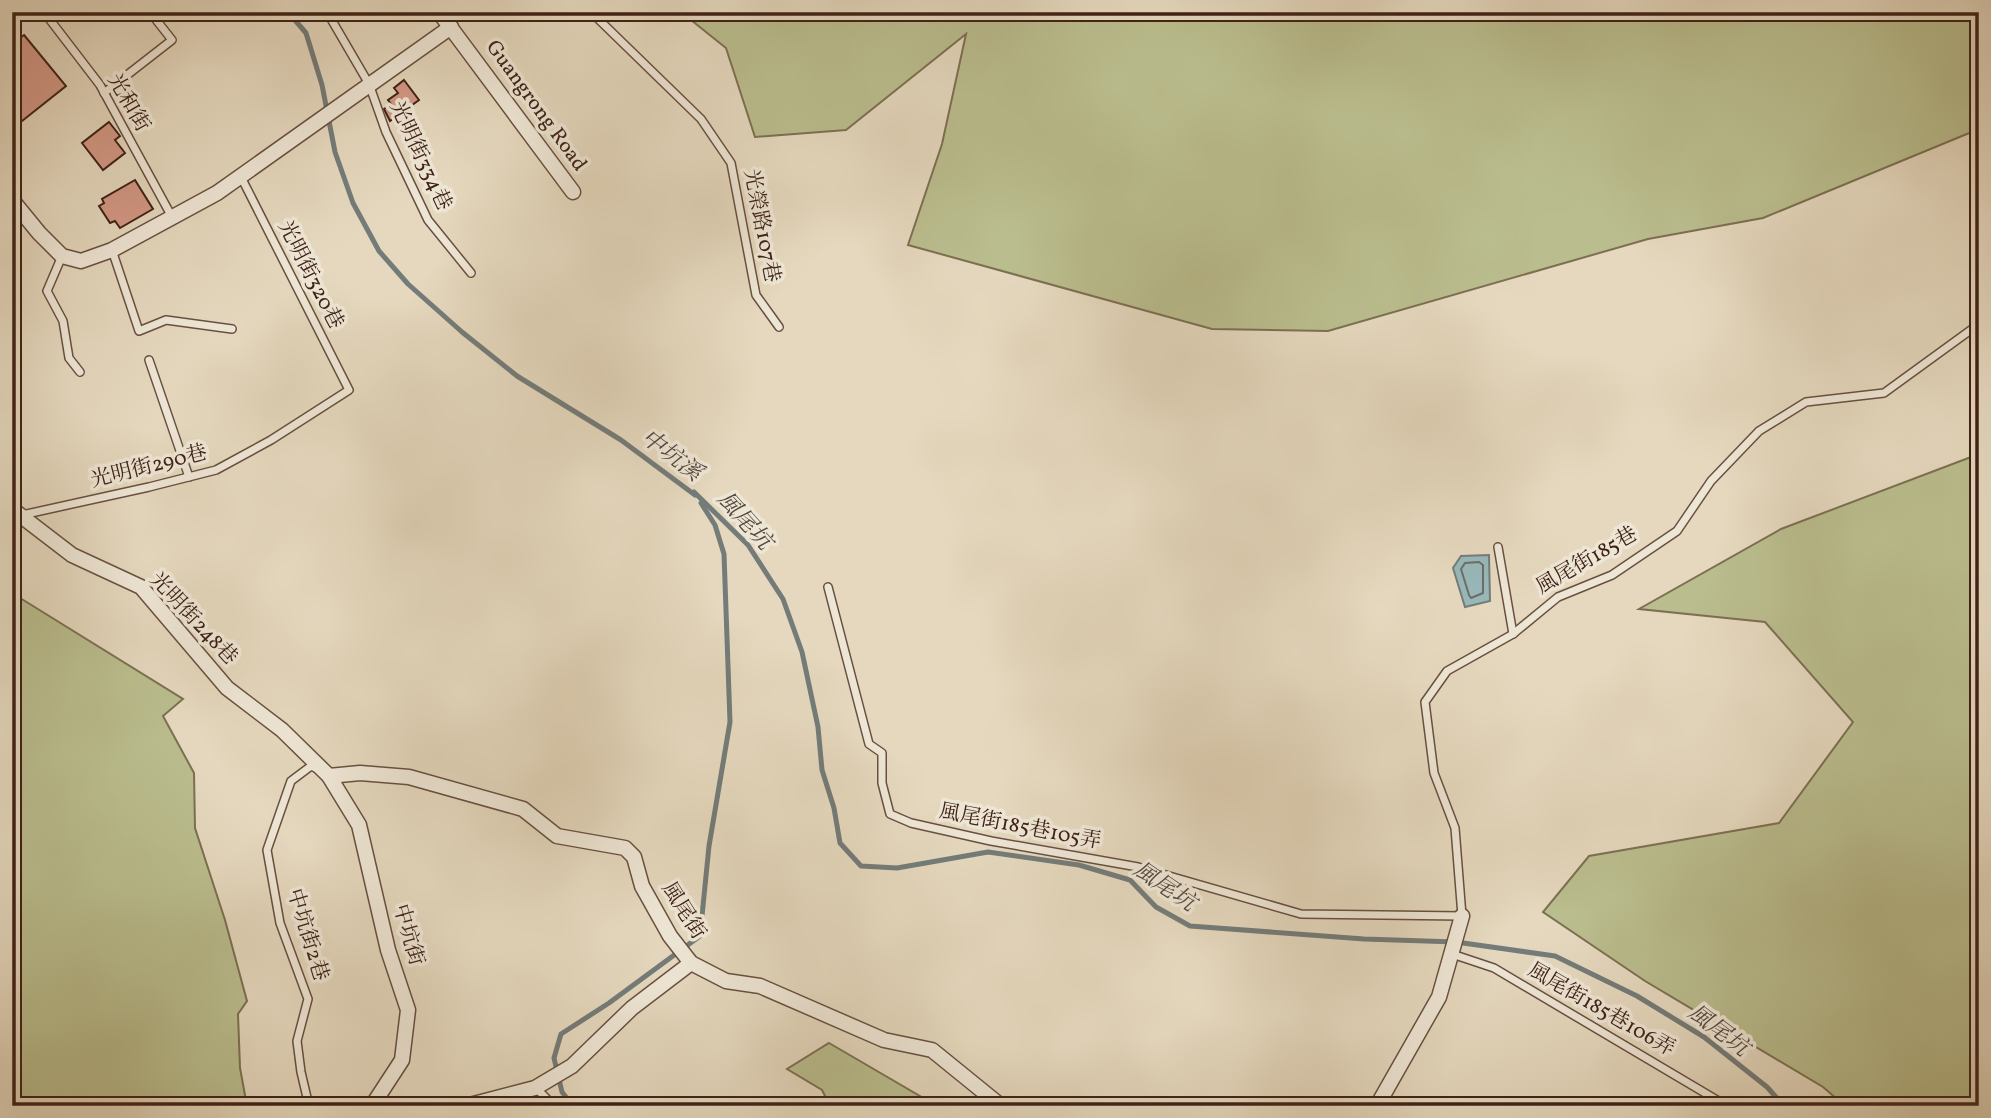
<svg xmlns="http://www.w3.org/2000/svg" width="1991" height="1118" viewBox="0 0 1991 1118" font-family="Vollkorn,'Noto Serif TC',serif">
<rect width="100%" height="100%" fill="#e5d8be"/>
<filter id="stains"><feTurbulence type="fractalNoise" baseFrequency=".00286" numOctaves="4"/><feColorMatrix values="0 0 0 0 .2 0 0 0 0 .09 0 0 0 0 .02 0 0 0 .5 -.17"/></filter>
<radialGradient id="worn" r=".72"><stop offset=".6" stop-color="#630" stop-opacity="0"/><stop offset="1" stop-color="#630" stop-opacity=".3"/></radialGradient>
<g fill="#babd8e" stroke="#7c7052" stroke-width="2">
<path d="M681,12H1979V129L1763,218L1648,239L1328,331L1212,329L908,245L942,144L966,34L846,130L755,137L726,48Z"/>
<path d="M1979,454V1106H1845L1823,1087L1645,981L1543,912L1589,856L1779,823L1853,722L1765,622L1639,609L1781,529Z"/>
<path d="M12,593L183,699L163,716L194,773L195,828L225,920L247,1001L238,1014L240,1068L247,1106H12Z"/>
<path d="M829,1043L937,1106H830L822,1090L787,1069Z"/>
</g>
<path fill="#98b8ba" stroke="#747c79" stroke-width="2" d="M1489,555L1490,601L1465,607L1453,568L1461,556Z"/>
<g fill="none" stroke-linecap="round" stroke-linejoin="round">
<path stroke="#6c6d68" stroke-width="2" d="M1479,562L1483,565V593L1471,598L1469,595L1461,569L1465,563Z"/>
<g stroke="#747c79" stroke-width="5">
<path d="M288,12L306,33L322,85L335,152L353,203L379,251L408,284L462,332L517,376L621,440L695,495"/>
<path d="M694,492L748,545L783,599L802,652L818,727L822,770L834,808L840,843L861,866L897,868L988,852L1079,865L1130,880L1156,907L1190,926L1364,939L1456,942L1555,956L1637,996L1704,1037L1767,1087L1784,1106"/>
<path d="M573,1106L562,1092L554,1058L561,1034L609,1003L700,936L709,846L730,722L724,554L715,525L701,503"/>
</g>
</g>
<g fill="#d39886" stroke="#3f2217" stroke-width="2">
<path d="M24,35L66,86L12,129V44Z"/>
<path d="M404,80L419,100L390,121L384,109L391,104L388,100L398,93L394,88Z"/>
<path d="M109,122L120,136L115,140L125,153L103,170L82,143Z"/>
<path d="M135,180L153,209L120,228L115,221L110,223L99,206L104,203L102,199Z"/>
</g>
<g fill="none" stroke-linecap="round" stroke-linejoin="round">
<g stroke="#685041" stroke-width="10">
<g id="service">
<path d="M44,12L100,85L172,217"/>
<path d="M327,12L369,84L386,132L428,220L471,273"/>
<path d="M591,12L701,119L731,163L756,295L779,327"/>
<path d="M104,93L172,40L150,12"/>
<path d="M112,250L139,331L166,320L232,329"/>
<path d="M62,256L47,291L63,321L69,358L80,372"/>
<path d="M149,360L189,477"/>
<path d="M22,515L149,487L216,470L271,440L349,390L241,177"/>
<path d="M1498,547L1513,634"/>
<path d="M828,587L869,744L882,753V783L890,814L911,823L991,841L1138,867L1301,914L1462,916L1455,828L1434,773L1425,702L1447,671L1513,634L1558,597L1612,575L1677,531L1711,481L1759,431L1806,402L1884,393L1979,324"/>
<path d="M1452,954L1494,968L1727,1106"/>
<path d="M536,1088L554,1106"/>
<path d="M309,1106L301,1072L297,1041L308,999L280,923L267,850L291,781L311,766L318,769"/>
</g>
</g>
<g stroke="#685041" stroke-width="17">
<g id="minor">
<path d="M439,12L573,192"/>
<path d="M12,200L39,233L62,256L81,261L112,250L217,193L451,27"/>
<path d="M12,509L72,555L141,587L227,688L282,730L329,776L359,825L388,950L408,1010L402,1060L372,1106"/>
<path d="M329,776L360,773L409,777L523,809L557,836L625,848L634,857L642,886L670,936L691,963L726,981L760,986L884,1040L932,1050L1001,1106"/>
<path d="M466,1106L535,1088L572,1066L632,1008L691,963"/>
<path d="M1377,1106L1439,997L1462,916"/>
</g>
</g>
<use href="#service" stroke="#eee6d5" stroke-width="7"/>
<use href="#minor" stroke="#eee6d5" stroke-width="14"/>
</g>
<g text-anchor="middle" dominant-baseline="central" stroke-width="7" stroke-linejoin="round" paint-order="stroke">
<g font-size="21" fill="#3f2217" stroke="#eee6d5">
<text transform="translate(128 103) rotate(60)">光和街</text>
<text transform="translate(536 106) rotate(54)">Guangrong Road</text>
<text transform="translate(420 156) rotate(65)">光明街334巷</text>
<text transform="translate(761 226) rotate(79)">光榮路107巷</text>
<text transform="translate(310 275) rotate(63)">光明街320巷</text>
<text transform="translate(149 467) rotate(-14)">光明街290巷</text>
<text transform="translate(1587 561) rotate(-30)">風尾街185巷</text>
<text transform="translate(193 619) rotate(47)">光明街248巷</text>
<text transform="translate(1020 827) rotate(11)">風尾街185巷105弄</text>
<text transform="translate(683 911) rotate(58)">風尾街</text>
<text transform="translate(307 935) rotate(73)">中坑街2巷</text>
<text transform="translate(408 935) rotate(74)">中坑街</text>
<text transform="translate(1601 1010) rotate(30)">風尾街185巷106弄</text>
</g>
<g font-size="23" font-style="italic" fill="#554840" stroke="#eee6d5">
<text transform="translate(671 456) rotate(37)">中坑溪</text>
<text transform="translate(744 521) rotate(48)">風尾坑</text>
<text transform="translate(1164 887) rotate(34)">風尾坑</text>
<text transform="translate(1718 1031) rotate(37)">風尾坑</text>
</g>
</g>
<rect width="1991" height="1118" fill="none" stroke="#e5d8be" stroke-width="42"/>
<rect x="14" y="14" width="1963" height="1090" fill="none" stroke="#3f2217" stroke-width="3.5"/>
<rect x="21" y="21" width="1949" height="1076" fill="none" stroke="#3f2217" stroke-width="2"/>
<rect width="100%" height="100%" filter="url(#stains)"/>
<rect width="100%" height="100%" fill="url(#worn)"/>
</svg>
